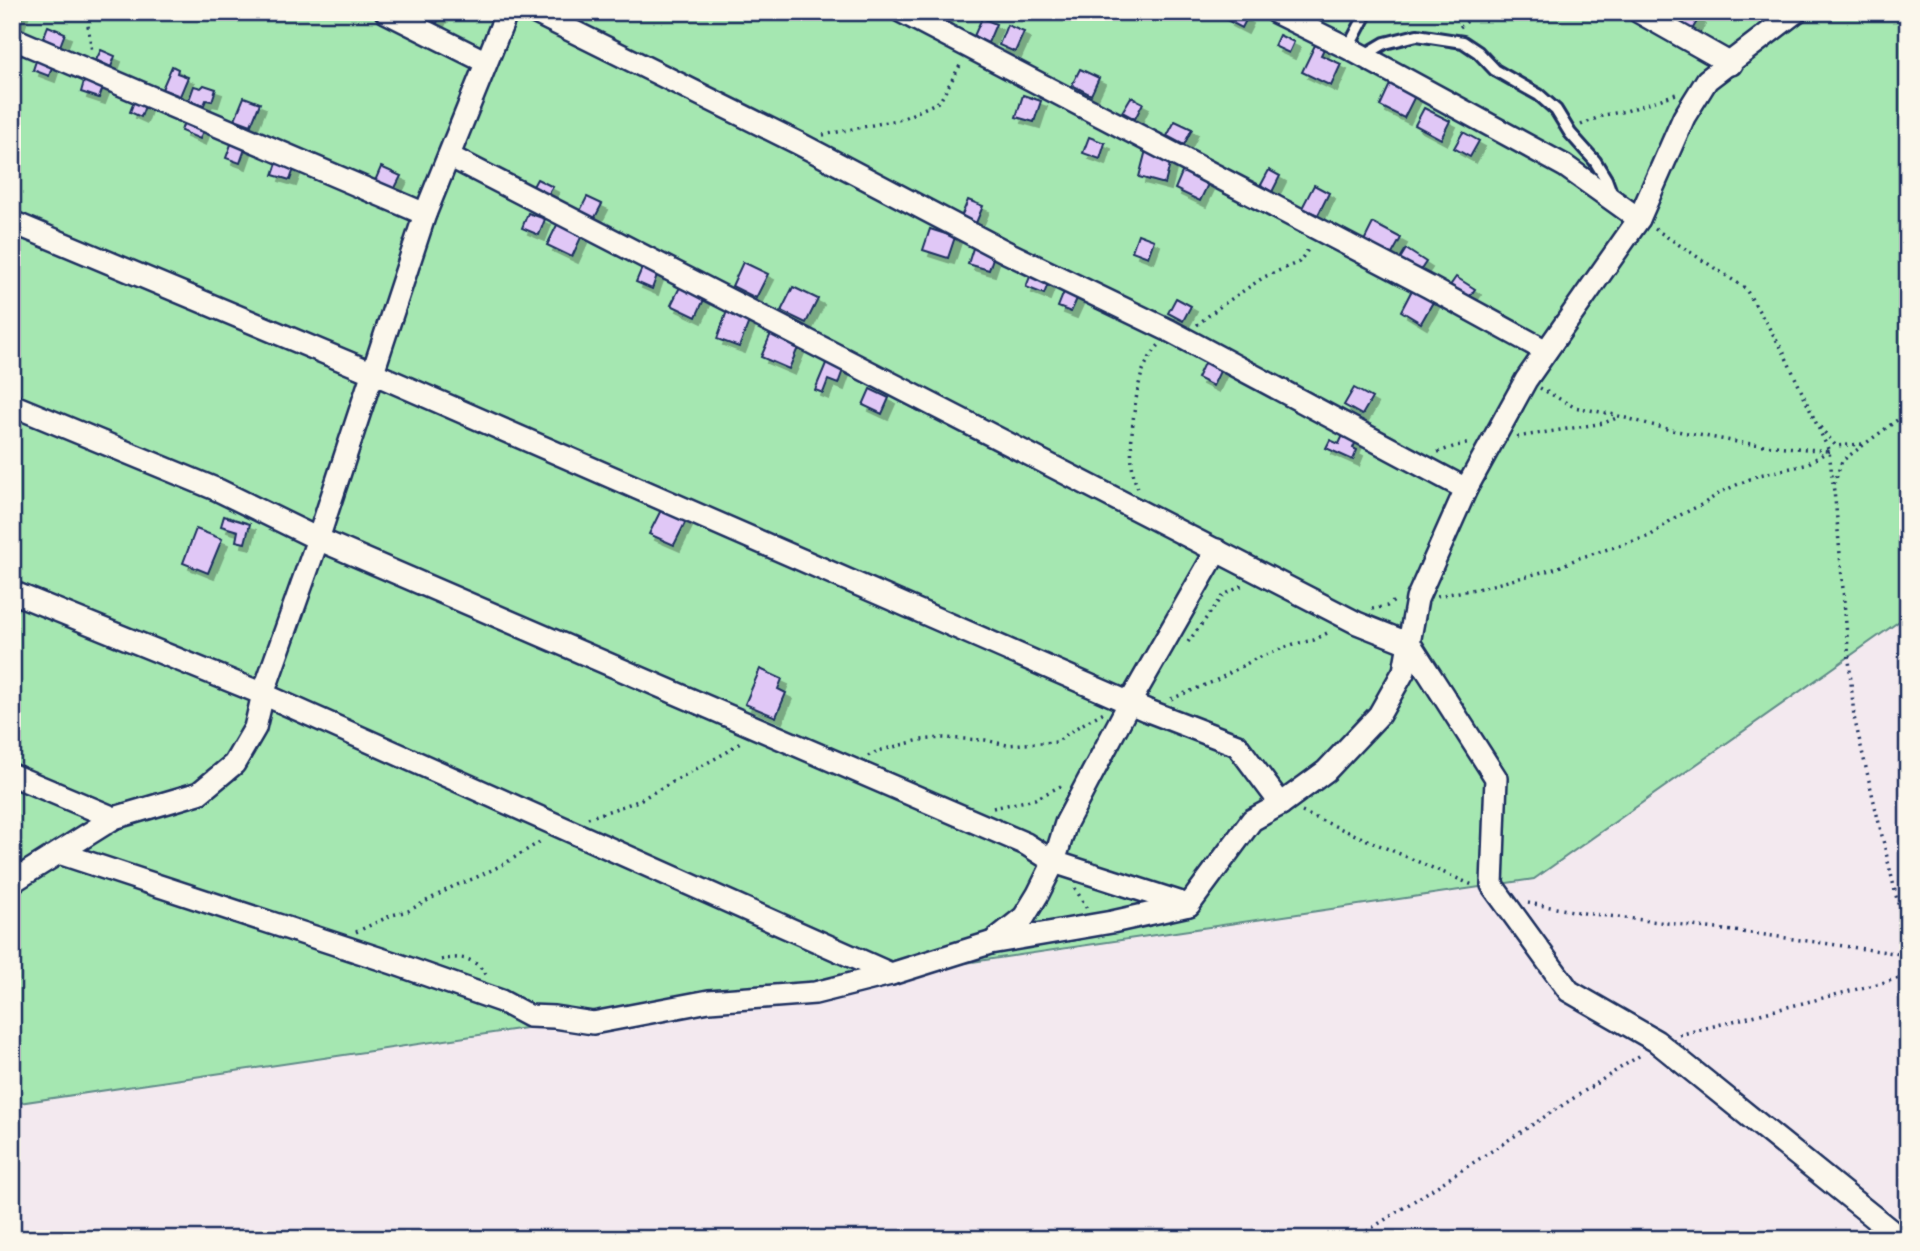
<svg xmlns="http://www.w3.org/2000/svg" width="1920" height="1251" viewBox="0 0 1920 1251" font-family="'Balsamiq Sans',sans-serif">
<defs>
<filter id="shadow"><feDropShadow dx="6" dy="6" stdDeviation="0" flood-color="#0004"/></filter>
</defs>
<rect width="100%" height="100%" fill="#f3e9ef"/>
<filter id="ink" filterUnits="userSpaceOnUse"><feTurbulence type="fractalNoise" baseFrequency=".0143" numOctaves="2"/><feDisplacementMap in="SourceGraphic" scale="14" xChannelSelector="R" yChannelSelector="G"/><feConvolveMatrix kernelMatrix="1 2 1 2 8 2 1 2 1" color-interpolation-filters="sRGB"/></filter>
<g filter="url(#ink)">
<path fill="#a5e7b1" stroke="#608b88" stroke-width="2" d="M12,12H1908V615L1534,879L12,1104Z"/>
<g fill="#e0c7f6" stroke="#1b2f5e" stroke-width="2" filter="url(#shadow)">
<path d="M12,12H22L17,27L12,25Z"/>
<path d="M414,12H442L437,23Z"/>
<path d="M923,12H948L943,22Z"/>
<path d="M1232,12H1236L1247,18L1242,28L1227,20Z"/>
<path d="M1680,12H1690L1699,18L1690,33L1674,24Z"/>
<path d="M982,18L996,24L988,43L974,36Z"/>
<path d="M1007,25L1024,32L1015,52L999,45Z"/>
<path d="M48,26L65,33L60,46L43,39Z"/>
<path d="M1279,35L1294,42L1289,53L1274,46Z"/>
<path d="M1315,45L1324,49L1321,55L1341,64L1331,86L1302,72Z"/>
<path d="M101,50L115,56L111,67L96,60Z"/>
<path d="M37,58L53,64L49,76L33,70Z"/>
<path d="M172,66L178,69L177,73L188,77L180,96L162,89Z"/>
<path d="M1080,69L1099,78L1091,95L1072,85Z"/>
<path d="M85,78L104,85L99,98L81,92Z"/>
<path d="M1391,82L1416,94L1404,118L1380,106Z"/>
<path d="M204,85L216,89L212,101L206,100L204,105L189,100L194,86L201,88Z"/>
<path d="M1023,95L1041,101L1034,122L1016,117Z"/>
<path d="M244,97L260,103L251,125L235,119Z"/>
<path d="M1131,97L1143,103L1135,119L1122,112Z"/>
<path d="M135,99L146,103L141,117L130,112Z"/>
<path d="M1424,108L1450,121L1441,139L1415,125Z"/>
<path d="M185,119L204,127L200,139L181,131Z"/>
<path d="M1175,121L1192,129L1184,145L1167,136Z"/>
<path d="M1463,132L1479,141L1470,157L1454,148Z"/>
<path d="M1089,137L1105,143L1100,159L1083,153Z"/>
<path d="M233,139L247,143L240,163L226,158Z"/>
<path d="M1146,150L1172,156L1165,184L1139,177Z"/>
<path d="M278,160L295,166L290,180L273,175Z"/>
<path d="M381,167L401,176L394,190L375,181Z"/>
<path d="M1183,170L1209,182L1200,201L1175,189Z"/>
<path d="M1269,170L1280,176L1272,192L1261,185Z"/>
<path d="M537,179L553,187L546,198L531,190Z"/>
<path d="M1314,185L1329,193L1318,215L1302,208Z"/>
<path d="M587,197L602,204L592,223L578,215Z"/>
<path d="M968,200L983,206L976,223L961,217Z"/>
<path d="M528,213L545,219L539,235L522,228Z"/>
<path d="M559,221L583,233L572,257L547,245Z"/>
<path d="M1373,223L1401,238L1391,256L1364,241Z"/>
<path d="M930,229L955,237L948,258L923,250Z"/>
<path d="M1138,234L1154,240L1148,257L1132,251Z"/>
<path d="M974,245L995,252L989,270L968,264Z"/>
<path d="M1406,249L1426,262L1418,274L1398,262Z"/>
<path d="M743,262L768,274L756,298L732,286Z"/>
<path d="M642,268L657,275L652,289L636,282Z"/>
<path d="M1033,269L1051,276L1044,294L1026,287Z"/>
<path d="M1456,277L1475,289L1466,302L1447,290Z"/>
<path d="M683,281L707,293L696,317L671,305Z"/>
<path d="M793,287L818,299L806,323L781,311Z"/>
<path d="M1066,287L1080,292L1071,312L1058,307Z"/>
<path d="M1412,290L1433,302L1421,323L1401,311Z"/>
<path d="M1176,298L1191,306L1183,321L1168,313Z"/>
<path d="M727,311L750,319L739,347L717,339Z"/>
<path d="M772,331L800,343L789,369L761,357Z"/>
<path d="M827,361L844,367L838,384L828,380L823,393L815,390Z"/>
<path d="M1205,361L1221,369L1213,386L1197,378Z"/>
<path d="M1354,388L1372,398L1362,415L1344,405Z"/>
<path d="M870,389L889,398L882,414L863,405Z"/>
<path d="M1344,433L1357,439L1353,448L1357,450L1353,460L1326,448L1330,440L1339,444Z"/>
<path d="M661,510L686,521L674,545L649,534Z"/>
<path d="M224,516L250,524L245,543L236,541L238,531L221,526Z"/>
<path d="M196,529L222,539L208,573L183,563Z"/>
<path d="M760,669L782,679L778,689L786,693L776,717L745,704Z"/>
</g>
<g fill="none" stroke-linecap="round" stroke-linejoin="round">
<g stroke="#1b2f5e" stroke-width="16">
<g id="service">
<path d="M1306,12L1316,28"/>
<path d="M1348,48L1367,12"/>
<path d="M1363,56L1385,43L1417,35L1463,42L1478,52L1495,70L1539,95L1556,110L1570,133L1595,161L1606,179L1613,198"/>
</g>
</g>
<g stroke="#1b2f5e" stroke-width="26">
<g id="minor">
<path d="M386,12L486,62"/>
<path d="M534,12L798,143L1006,252L1170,331L1466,489"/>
<path d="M902,12L1429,287L1546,351"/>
<path d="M1275,12L1348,48L1565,166L1639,219"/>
<path d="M1639,12L1731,64"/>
<path d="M12,38L425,214"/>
<path d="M449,156L1357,623L1410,644L1496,778L1492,885L1569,991L1656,1041L1901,1239"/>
<path d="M12,222L373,373L1146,710L1237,745L1281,804L1252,820L1189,905L1112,922L990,943L891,974L815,993L709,1001L593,1023L554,1017L529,1016L501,1001L393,963L59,853"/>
<path d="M12,405L218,490L318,539L1026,844L1054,862L1188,905"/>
<path d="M12,592L263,694L891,974"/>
<path d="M12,775L114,818"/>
<path d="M1281,804L1326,771L1379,715L1404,671L1417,599L1466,489L1526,380L1639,219L1684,117L1707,80L1796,12"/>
<path d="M12,882L114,818L199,793L234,764L255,728L263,694L318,539L425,214L507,12"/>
<path d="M995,940L1024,917L1038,894L1054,862L1066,823L1130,702L1217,550"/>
</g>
</g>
<g stroke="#1b2f5e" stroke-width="3.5" stroke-dasharray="2 5" stroke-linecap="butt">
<path d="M90,12L88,25L92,52"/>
<path d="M1460,27L1479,12"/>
<path d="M1581,125L1604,115L1626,111L1676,94"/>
<path d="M823,135L902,119L940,101L962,62"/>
<path d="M1655,229L1745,288L1783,351L1829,451L1836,508L1854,717L1908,946"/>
<path d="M1197,325L1218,308L1264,277L1299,262L1310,247"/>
<path d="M1540,388L1574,407L1611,414L1671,430L1743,443L1828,451"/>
<path d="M1820,427L1836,446L1862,444"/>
<path d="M1517,437L1604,423L1619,417"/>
<path d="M1438,452L1456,446L1471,443"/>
<path d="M1834,484L1842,461L1908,412"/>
<path d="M1138,488C1125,464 1134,399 1142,373C1145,364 1153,352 1159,345"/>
<path d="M1437,596L1481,588L1554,569L1579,558L1650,536L1674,518L1703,504L1723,491L1759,475L1805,465L1829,451"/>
<path d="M1372,609L1387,606L1397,599"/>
<path d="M1188,642L1224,595L1243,585"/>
<path d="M1171,699L1215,681L1255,659L1294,644L1314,640L1331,631"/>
<path d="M868,756L878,751L920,740L942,738L985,740L1007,745L1057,742L1074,729L1104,712"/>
<path d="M993,808L1035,799L1065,784"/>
<path d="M1302,812L1475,886"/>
<path d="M588,818L638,801L727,752L740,742"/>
<path d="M1075,888L1087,909"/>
<path d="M1528,903L1584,913L1758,934L1908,955"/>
<path d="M356,932L392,915L408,911L454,886L475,878L504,864L543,840"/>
<path d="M441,960C463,955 475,958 488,977"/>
<path d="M1679,1035L1908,976"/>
<path d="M1355,1239L1642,1054"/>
</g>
<use href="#service" stroke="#fbf7ec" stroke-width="10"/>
<use href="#minor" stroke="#fbf7ec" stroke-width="21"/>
</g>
</g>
<rect width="1920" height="1251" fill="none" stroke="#fbf7ec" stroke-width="42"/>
<rect x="21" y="21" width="1878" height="1209" fill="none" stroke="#1b2f5e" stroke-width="2.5" filter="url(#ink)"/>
</svg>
